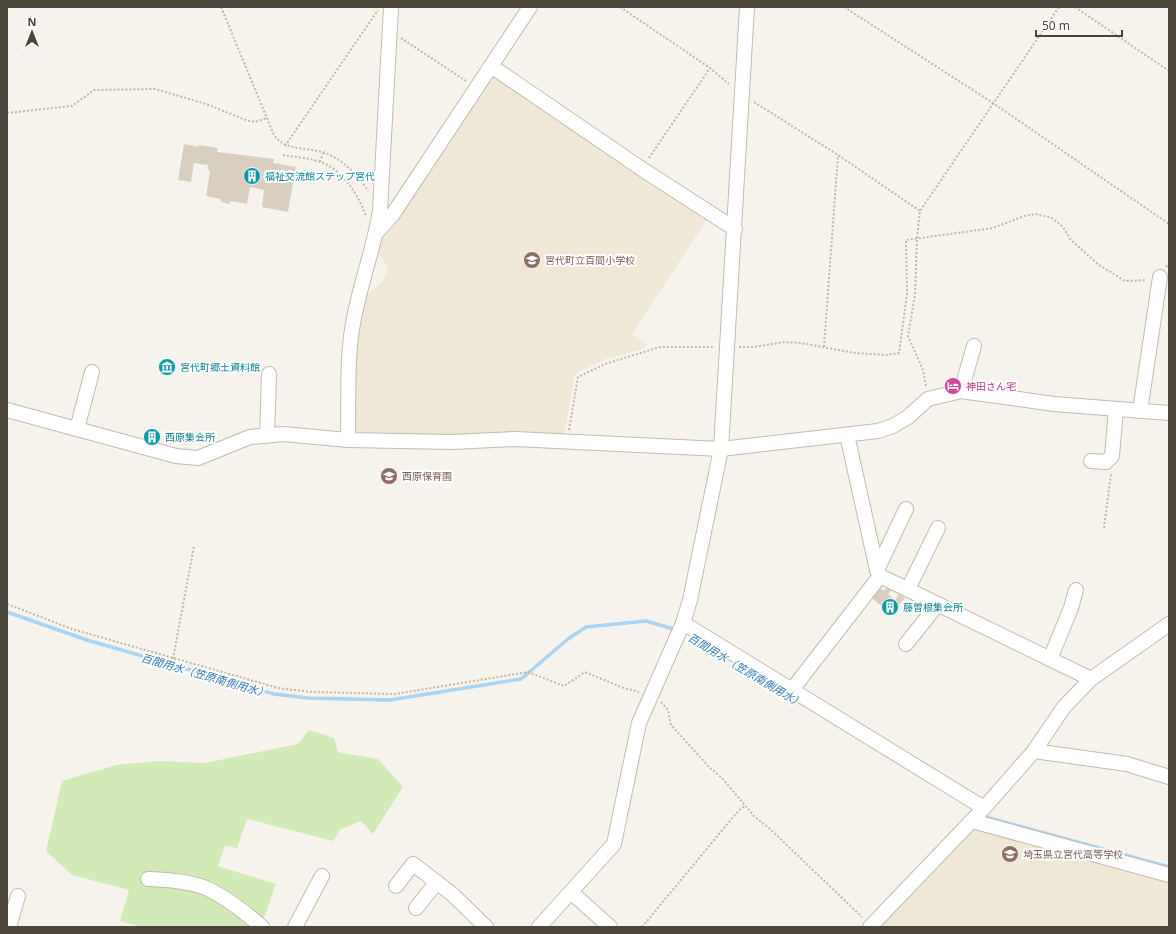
<svg xmlns="http://www.w3.org/2000/svg" width="1176" height="934" viewBox="0 0 1176 934" font-family="'Noto Sans','Noto Sans JP',sans-serif">
<rect width="100%" height="100%" fill="#f6f3ec"/>
<g fill="#efe8d6">
<path d="M492,73L708,218L632,334L646,344L643,349L608,358L575,374L564,436L503,432L438,436L354,432L358,320L364,297L383,281L388,267L379,254L378,240Z"/>
<path d="M974,826L1169,881V927H879Z"/>
</g>
<path fill="#d2eab5" d="M309,730L334,738L338,752L378,759L403,787L373,834L361,821L341,829L333,841L247,819L237,848L225,846L218,866L276,884L263,921L256,927H142L120,921L129,890L72,875L46,851L62,781L116,765L157,761L205,763L298,744Z"/>
<g fill="none" stroke-linecap="round" stroke-linejoin="round">
<g stroke="#a9d4f2" stroke-width="3.5">
<path d="M7,612L87,640L274,694L307,698L390,700L521,679L568,639L586,627L646,621L677,630"/>
<path d="M982,814L989,818L1169,867"/>
</g>
</g>
<g fill="#d8cfc1">
<path d="M184,144L199,147V145L218,148L217,152L274,159L273,163L296,167L288,212L262,207L264,190L250,187L247,204L230,201V204L221,202V199L206,196L210,172L207,168L209,165L194,163L191,182L178,180Z"/>
<path d="M144,436H160V439L144,438Z"/>
<path d="M878,587L884,591L887,588L891,591L888,594L895,600L899,594L905,598L892,614L870,597Z"/>
</g>
<g fill="none" stroke-linecap="round" stroke-linejoin="round">
<g stroke="#c2bbae" stroke-width="16">
<g id="minor">
<path d="M491,66L642,169L735,229"/>
<path d="M376,233L393,214L530,7"/>
<path d="M961,391L974,346"/>
<path d="M7,410L176,456L198,458L250,437L283,434L348,440L452,442L515,439L721,449L878,431L893,426L908,417L928,399L961,391L1054,404L1169,413"/>
<path d="M1140,411L1160,277"/>
<path d="M77,429L92,372"/>
<path d="M847,435L877,570L880,576L1091,679"/>
<path d="M267,436L269,374"/>
<path d="M348,440C349,401 346,356 354,318C361,282 374,247 380,211L391,7"/>
<path d="M1091,461L1106,462L1112,456L1116,409"/>
<path d="M877,570L906,509"/>
<path d="M908,589L938,528"/>
<path d="M683,623L984,808"/>
<path d="M906,644L938,604"/>
<path d="M1050,659L1071,608L1076,590"/>
<path d="M791,691L880,576"/>
<path d="M1034,751L1127,764L1169,777"/>
<path d="M972,821L1169,875"/>
<path d="M148,879C167,880 188,881 206,888C226,897 246,913 262,927"/>
<path d="M396,886L413,864L452,894L486,927"/>
<path d="M571,892L610,927"/>
<path d="M416,908L437,882"/>
<path d="M9,927L18,896"/>
<path d="M295,927L322,876"/>
<path d="M539,927L614,844L639,723L683,623L690,600L721,449L747,7"/>
<path d="M870,927L984,808L1034,751L1064,707L1091,679L1169,624"/>
</g>
</g>
<g stroke="#c4b79f" stroke-width="2" stroke-dasharray="2 2" stroke-linecap="butt">
<path d="M221,7L274,135C285,151 305,147 322,152C342,158 357,174 368,191"/>
<path d="M620,7L710,68L729,84"/>
<path d="M844,7L993,103L1169,224"/>
<path d="M1075,7L1169,71"/>
<path d="M401,38L466,81"/>
<path d="M754,102L838,155L920,211"/>
<path d="M7,113L72,106L94,90L155,89L206,104L246,120L255,122L267,118"/>
<path d="M285,146L378,10"/>
<path d="M283,155C295,157 309,158 321,162C344,171 358,195 366,216"/>
<path d="M649,158L710,68"/>
<path d="M320,162L323,153"/>
<path d="M1166,267L1169,263"/>
<path d="M739,347H754L784,342L801,343L855,353L887,355L899,353L907,294L906,240L993,228L1024,216L1036,214L1052,218L1063,227L1071,240L1099,265L1125,281L1146,280"/>
<path d="M824,347L838,155"/>
<path d="M926,386L923,370L908,336L915,295L917,238L920,211L1059,7"/>
<path d="M569,430L578,377L605,364L660,347H715"/>
<path d="M1104,528L1111,474"/>
<path d="M7,604L72,629L278,688L312,692L395,694L528,672L564,686L585,672L621,687L639,692"/>
<path d="M173,659L194,546"/>
<path d="M661,702L668,710L671,725L709,767L722,778L754,816L769,828L862,917"/>
<path d="M642,927L739,810L745,806"/>
</g>
<use href="#minor" stroke="#fff" stroke-width="14"/>
</g>
<defs>
<g id="building-disc" transform="scale(0.9)"><circle r="9.5" fill="#0f9aa8" stroke="#fff"/><path d="M-4-6H4V6H1V3H-1V6H-4ZM-2.5-4.3h1.7v1.8h-1.7ZM.8-4.3h1.7v1.8H.8ZM-2.5-1h1.7V.8h-1.7ZM.8-1h1.7V.8H.8Z" fill="#fff"/></g>
<g id="school-disc" transform="scale(0.9)"><circle r="9.5" fill="#8d6e63" stroke="#fff"/><path d="M0-5L7-2L0 1L-7-2ZM-4 1L0 2.5L4 1V4Q0 6-4 4Z" fill="#fff"/></g>
<g id="museum-disc" transform="scale(0.9)"><circle r="9.5" fill="#0f9aa8" stroke="#fff"/><path d="M0-6L6-3V-2H-6V-3ZM-5-1h2V3h-2ZM-1-1h2V3h-2ZM3-1h2V3H3ZM-6 4H6V6H-6Z" fill="#fff"/></g>
<g id="hotel-disc" transform="scale(0.9)"><circle r="9.5" fill="#d1479c" stroke="#fff"/><path d="M-6-4.5h1.5V1H6V5H4.5V3h-9V5H-6ZM-4 0a1.8 1.8 0 1 1 3.6 0ZM.5 0V-2.5h3Q6-2.5 6 0Z" fill="#fff"/></g>
</defs>
<g fill-rule="evenodd">
<use href="#building-disc" x="252" y="176"/>
<use href="#school-disc" x="532" y="260"/>
<use href="#museum-disc" x="167" y="367"/>
<use href="#hotel-disc" x="953" y="386"/>
<use href="#building-disc" x="152" y="437"/>
<use href="#school-disc" x="389" y="476"/>
<use href="#building-disc" x="890" y="607"/>
<use href="#school-disc" x="1010" y="854"/>
</g>
<g text-anchor="middle" dominant-baseline="central" stroke-width="4" stroke-linejoin="round" paint-order="stroke">
<g font-size="10" fill="#0d838f" stroke="#fff" text-anchor="start">
<text x="265" y="176">福祉交流館ステップ宮代</text>
<text x="180" y="367">宮代町郷土資料館</text>
<text x="165" y="437">西原集会所</text>
<text x="903" y="607">藤曽根集会所</text>
</g>
<g font-size="10" fill="#785e54" stroke="#fff" text-anchor="start">
<text x="545" y="260">宮代町立百間小学校</text>
<text x="402" y="476">西原保育園</text>
<text x="1023" y="854">埼玉県立宮代高等学校</text>
</g>
<g font-size="10" fill="#b23c85" stroke="#fff" text-anchor="start">
<text x="966" y="386">神田さん宅</text>
</g>
<g font-size="11" font-style="italic" fill="#2e7ab2" stroke="#fff">
<text transform="translate(746 670) rotate(31)">百間用水（笠原南側用水）</text>
<text transform="translate(205 675) rotate(16)">百間用水（笠原南側用水）</text>
</g>
</g>
<rect width="1176" height="934" fill="none" stroke="#4b4439" stroke-width="16"/>
<g transform="translate(32 32)" stroke="#ffffff" stroke-width="3" paint-order="stroke">
<path d="M0-3L7 15L0 10L-7 15Z" fill="#4b4439"/>
<text y="-6" font-size="11" font-weight="bold" text-anchor="middle" fill="#4b4439">N</text>
</g>
<path d="M1036 30v6h86v-6" fill="none" stroke="#4b4439" stroke-width="2"/>
<text x="1042" y="30" font-size="12" fill="#4b4439" stroke="#ffffff" stroke-width="3" paint-order="stroke">50 m</text>
</svg>
